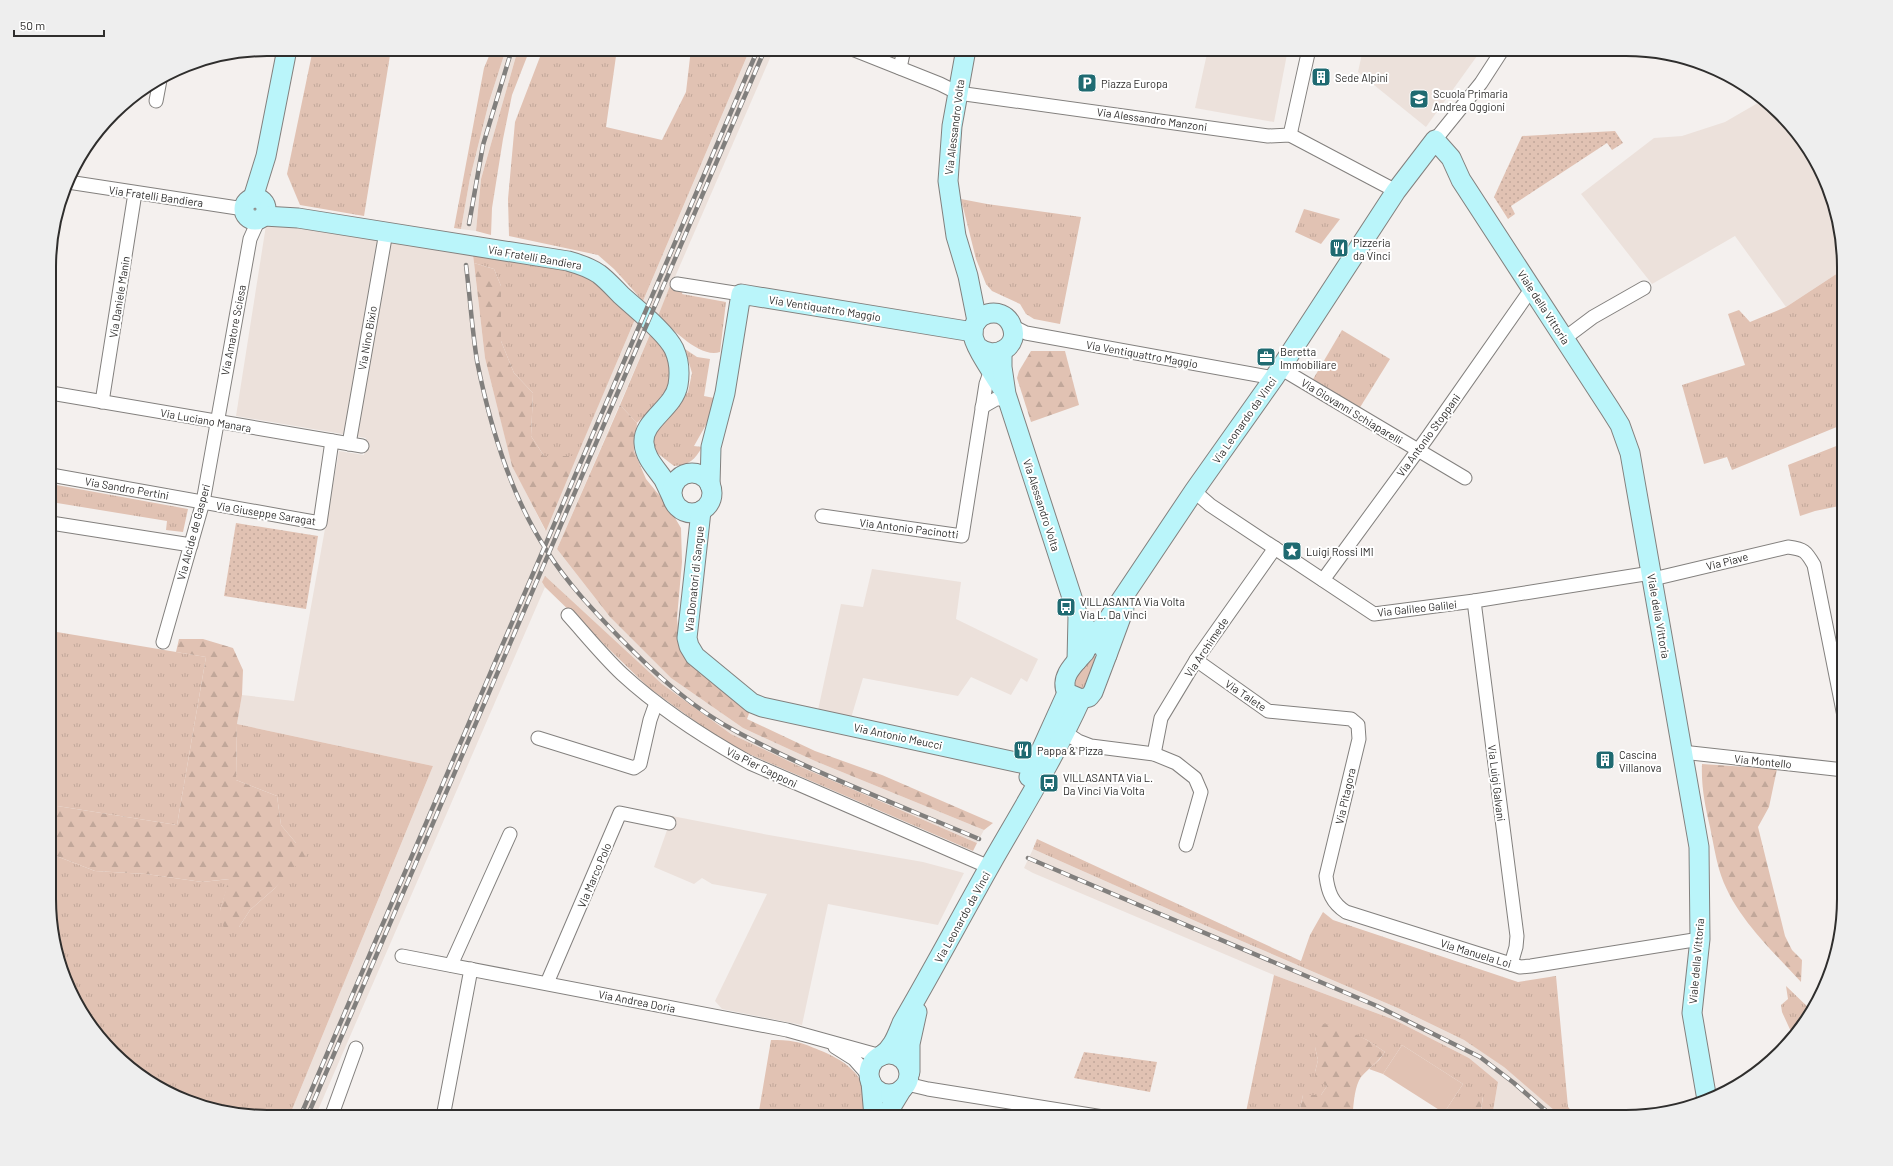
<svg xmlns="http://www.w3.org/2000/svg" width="1893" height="1166" viewBox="0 0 1893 1166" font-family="Barlow,sans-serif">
<defs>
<pattern id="grass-tufts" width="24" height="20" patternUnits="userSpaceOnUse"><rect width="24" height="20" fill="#e1c2b3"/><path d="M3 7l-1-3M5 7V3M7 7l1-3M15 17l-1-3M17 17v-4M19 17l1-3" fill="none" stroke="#c1a79a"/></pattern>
<pattern id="forest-firs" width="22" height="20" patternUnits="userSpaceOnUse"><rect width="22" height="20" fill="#e1c2b3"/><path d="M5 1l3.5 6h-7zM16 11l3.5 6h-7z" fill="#c1a79a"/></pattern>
<pattern id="park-dots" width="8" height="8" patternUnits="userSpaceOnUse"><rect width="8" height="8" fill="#e1c2b3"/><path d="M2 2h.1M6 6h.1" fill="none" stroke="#c1a79a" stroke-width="1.8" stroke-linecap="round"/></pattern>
</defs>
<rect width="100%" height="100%" fill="#f4f0ee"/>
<g fill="#ece1db">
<path d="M506,49H518L481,179L476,231L461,229L470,178L489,102Z"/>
<path d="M750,49H774L658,316L643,301Z"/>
<path d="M1208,49H1288L1274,122L1195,108Z"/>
<path d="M1363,49H1482L1426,127L1358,72Z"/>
<path d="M1763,100L1790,123L1815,158L1837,210L1844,253V269L1786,307L1735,236L1652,284L1581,194L1654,138L1682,136L1725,122Z"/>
<path d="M267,219L473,255L485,358L512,465L545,530L636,317L651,332L557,549L610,617L671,678L743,728L815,761L984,830L977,843L801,767L731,734L662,684L542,582L545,587L315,1117H289L433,766L237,724L242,695L294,701L339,451L364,455L366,438L236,416Z"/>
<path d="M872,569L961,582L956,619L1038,659L1027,682L1021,678L1011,695L971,677L958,696L863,678L851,718L818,710L841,604L863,607Z"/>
<path d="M672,816L769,835L923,862L964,873L938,925L828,904L802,1025L722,1009L715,1001L767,894L712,884L702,878L694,884L654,867Z"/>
<path d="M1033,849L1209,927L1400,1009L1464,1040L1504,1066L1562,1117H1492L1498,1082L1469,1058L1395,1020L1274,975L1033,873L1024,868Z"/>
</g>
<g fill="url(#grass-tufts)">
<path d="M313,49H391L364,216L300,205L287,174Z"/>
<path d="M492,49H506L489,102L470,178L461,229L454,228L484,68Z"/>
<path d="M518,49H530L512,95L503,139L492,208L491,235L476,231L481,179Z"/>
<path d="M543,49H617L606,127L662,140L686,92L691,49H750L643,301L614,269L598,255L509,236L508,199L515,122Z"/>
<path d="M961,199L987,204L1081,217L1060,324L1034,319L1026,314L1020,304L992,291L986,284L976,259Z"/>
<path d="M1304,209L1340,219L1321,244L1295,232Z"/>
<path d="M473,255L562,268L594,280L636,317L577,456H544L531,436L533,393L514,373L501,341V286L494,269L474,263Z"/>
<path d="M1844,269V424L1732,470L1727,457L1704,464L1682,385L1745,365L1728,314L1739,310L1750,322L1786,307Z"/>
<path d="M670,286L684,287L682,294L726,302L720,352C700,359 672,328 658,316Z"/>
<path d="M1342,330L1390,359L1359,409L1312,381Z"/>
<path d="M651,332C656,340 666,349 669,357C680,385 654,406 637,423L620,405Z"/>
<path d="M685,349L697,357L710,359L704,396L714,398L707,423L694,446L702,447C695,460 689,465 674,466L656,452L653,441L655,429L688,392L692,373Z"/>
<path d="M1844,443V505L1815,511L1800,516L1788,465Z"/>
<path d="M51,484L188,509L183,532L166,530L167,521L51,502Z"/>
<path d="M545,576L662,684L731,734L801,767L977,843L973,851L728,745L649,688L545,587L542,582Z"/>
<path d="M51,631L206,657L177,825L51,805Z"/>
<path d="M1090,655L1099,659L1094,677L1081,692L1072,687L1074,675Z"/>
<path d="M237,724L433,766L289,1117H267L210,1110L146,1080L86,1020L61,969L51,927V854L95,871L146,874L202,882L230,879L220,910L239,927L250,910L274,889L290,870L296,843L281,825L277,796L236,780Z"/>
<path d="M1037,839L1301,961L1310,935L1323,912L1333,920L1518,982L1556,976L1568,1107L1577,1117H1562L1504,1067L1464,1040L1400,1009L1209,927L1033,849Z"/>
<path d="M1274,975L1395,1020L1469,1058L1498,1082L1492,1117H1480L1483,1097L1447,1117L1444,1113L1463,1084L1402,1045L1383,1074L1369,1069L1379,1060L1385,1052L1367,1040L1353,1034L1315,1047L1318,1060L1315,1072L1327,1086L1321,1095H1303L1298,1117H1245Z"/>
<path d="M1786,986L1812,1011L1807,1020L1793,1036L1782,1012L1781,1005L1788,999Z"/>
<path d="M771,1040C779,1040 787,1040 796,1042C803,1043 812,1047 819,1050C849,1062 875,1081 861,1117H758Z"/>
</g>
<g fill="url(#forest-firs)">
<path d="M474,263L494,269L501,286V341L514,373L533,393L531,436L544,456H577L546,531L512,466L485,358Z"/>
<path d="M1031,351H1065L1079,405L1031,422L1017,378L1019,371Z"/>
<path d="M620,405L637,423L634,451L646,479L668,506L681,528L682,562L677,618L680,647L713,684L751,708L747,719L815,751L882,775L993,823L984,830L815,761L743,728L671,678L610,617L557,549Z"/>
<path d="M179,639H203L233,648L243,670L242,695L237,724L236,780L277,796L281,825L296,843L309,852L274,889L250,910L239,927L225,932L220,910L229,879L202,882L146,874L95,871L51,854V805L177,825L206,657L176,652Z"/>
<path d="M1702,764L1777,769L1769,807L1758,827L1785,936L1792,950L1802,960L1801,982C1770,948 1732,914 1719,869C1715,855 1713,841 1710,827C1705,806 1701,785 1702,764Z"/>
<path d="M1321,1024L1337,1025L1367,1040L1385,1052C1378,1062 1369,1068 1361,1077C1355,1086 1354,1100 1353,1110L1357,1117H1298L1303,1095H1321L1327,1086L1316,1080L1315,1072L1318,1060L1315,1047L1316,1033Z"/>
<path d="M1483,1096L1480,1117H1448C1460,1107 1469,1100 1483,1096Z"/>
</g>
<g fill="url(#park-dots)">
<path d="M1615,131L1623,143L1612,150L1607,143L1511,206L1515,214L1508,219L1494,197L1522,136Z"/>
<path d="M236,523L318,536L306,609L224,596Z"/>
<path d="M1084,1052L1157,1062L1150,1092L1074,1078Z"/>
</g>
<path fill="#e1c2b3" d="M1402,1045L1463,1084L1444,1113L1383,1074Z"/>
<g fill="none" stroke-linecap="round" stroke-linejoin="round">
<g stroke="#83807e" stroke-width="15">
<g id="street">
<path d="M852,49L940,84L958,93L1268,136L1290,135L1396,191"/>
<path d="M900,68L904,49"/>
<path d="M156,101L160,80"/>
<path d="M1290,135L1309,49"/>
<path d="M1435,140L1481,83L1503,49"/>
<path d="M68,182L244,209"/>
<path d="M677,284L741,294"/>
<path d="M1012,326L1026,333L1274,378"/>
<path d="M1565,338L1593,317L1644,288"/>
<path d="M1280,368L1465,478"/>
<path d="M51,393L362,446"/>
<path d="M102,402L135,193"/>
<path d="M982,407L996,399H1008"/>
<path d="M349,444L386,232"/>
<path d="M51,475L320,523L332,441"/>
<path d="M1194,491L1210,505L1374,614L1474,601L1651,573"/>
<path d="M822,516L962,536L986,384L991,370"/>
<path d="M51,523L191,545"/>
<path d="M1653,579L1788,547C1804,549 1806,551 1814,565L1844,716"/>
<path d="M1323,580L1427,438L1532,288"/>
<path d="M1474,601L1517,936L1516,947L1511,964"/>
<path d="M568,615C586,635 603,656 622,674C660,709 705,738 750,763L989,867"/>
<path d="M163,642L203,502L250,239L259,219"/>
<path d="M1196,660L1268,711L1351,719L1358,725L1359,739L1326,876C1328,892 1332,903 1346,912L1520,967L1531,966L1700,939"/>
<path d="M1066,733L1078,741L1091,746L1154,754L1176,763L1195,778L1201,792L1186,845"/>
<path d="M538,738L634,768L640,764L650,720L656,703"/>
<path d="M1682,752L1844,770"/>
<path d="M1154,754L1161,718L1196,660L1275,548"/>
<path d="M402,956L787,1030L881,1056"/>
<path d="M451,965L510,834"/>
<path d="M547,983L620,813L669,823"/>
<path d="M835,1047L854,1059L869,1076"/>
<path d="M907,1084L928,1089L1103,1117"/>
<path d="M331,1117L356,1048"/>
<path d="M443,1117L471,969"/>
</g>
</g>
<g stroke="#83807e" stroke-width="21">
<g id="secondary">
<path d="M966,49L952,126L948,181L956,236L968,276L977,321"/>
<circle cx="255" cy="209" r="11"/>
<path d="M253,198L266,156L287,49"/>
<path d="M264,216L298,218L568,261C579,264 589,267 599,274C607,280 614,288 621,295C635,308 666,332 674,349C679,360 680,373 678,385C674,408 642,421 644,443C645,458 656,468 664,480C667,486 670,493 673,499"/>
<path d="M978,347C994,362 1022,346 1011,324C1002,305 972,312 973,334C973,345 995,376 1002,388"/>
<path d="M1002,351V367L1006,394L1078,616L1077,661"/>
<circle cx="692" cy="493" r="20"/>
<path d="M710,485L711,447L725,393L741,294L973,332"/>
<path d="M701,511L687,638L689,646L695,656L752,703L762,707L1034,766"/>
<path d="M1091,645L1094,636L1105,624L1194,491L1274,378L1396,191L1435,140L1451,158L1461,180L1610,409L1620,425L1630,453L1699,847L1700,939L1692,1013L1707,1100"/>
<path d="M1085,652C1075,663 1059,677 1067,693L1081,699L1089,697L1093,692L1107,655L1104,648L1088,629"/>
<path d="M1107,655L1124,609"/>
<path d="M1029,777L1067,693"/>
<circle cx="889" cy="1074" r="20"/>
<path d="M881,1056C893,1048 897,1035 902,1023C933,970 962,915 992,862C1023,808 1055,756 1081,699"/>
<path d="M910,1072V1044L917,1012"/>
<path d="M871,1082L874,1117"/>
<path d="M885,1117L902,1089"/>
</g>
</g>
<use href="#street" stroke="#fff" stroke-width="13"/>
<use href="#secondary" stroke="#baf5fa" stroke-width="19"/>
<g stroke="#817f7d" stroke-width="4.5">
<g id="rail">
<path d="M469,224L483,145L512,49"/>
<path d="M466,265C470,297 472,329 477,361C490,426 510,495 547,551C567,583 593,610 619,637C655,674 693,709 739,733C816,774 899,805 979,839"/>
<path d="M1028,858L1377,1006L1480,1057L1514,1083L1553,1117"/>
<path d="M300,1117L758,49"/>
<path d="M307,1117L765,49"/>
</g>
</g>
<use href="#rail" stroke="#fff" stroke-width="3" stroke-dasharray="9" stroke-linecap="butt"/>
</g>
<defs>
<g id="building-square" transform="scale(1)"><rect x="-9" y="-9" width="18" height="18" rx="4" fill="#1f6a71" stroke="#fff"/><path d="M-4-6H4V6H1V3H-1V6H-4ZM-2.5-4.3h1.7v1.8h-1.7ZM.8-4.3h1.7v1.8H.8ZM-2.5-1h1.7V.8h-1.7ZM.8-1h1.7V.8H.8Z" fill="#fff"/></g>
<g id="parking-square" transform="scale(1)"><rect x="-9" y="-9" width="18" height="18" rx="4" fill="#1f6a71" stroke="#fff"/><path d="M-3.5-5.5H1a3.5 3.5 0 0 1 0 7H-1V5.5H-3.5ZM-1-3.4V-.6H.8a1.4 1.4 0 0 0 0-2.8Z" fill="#fff"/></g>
<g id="school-square" transform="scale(1)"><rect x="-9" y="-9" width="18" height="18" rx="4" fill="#1f6a71" stroke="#fff"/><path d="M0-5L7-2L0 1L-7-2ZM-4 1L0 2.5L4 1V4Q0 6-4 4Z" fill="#fff"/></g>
<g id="restaurant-square" transform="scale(1)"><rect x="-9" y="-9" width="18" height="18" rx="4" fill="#1f6a71" stroke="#fff"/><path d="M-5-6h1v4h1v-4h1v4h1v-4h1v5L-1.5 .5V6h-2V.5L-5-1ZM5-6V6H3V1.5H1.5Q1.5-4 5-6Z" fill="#fff"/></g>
<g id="office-square" transform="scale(1)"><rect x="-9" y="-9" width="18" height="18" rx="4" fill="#1f6a71" stroke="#fff"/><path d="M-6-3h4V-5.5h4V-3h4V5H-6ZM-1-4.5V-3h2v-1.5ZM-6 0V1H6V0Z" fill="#fff"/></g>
<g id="sight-square" transform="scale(1)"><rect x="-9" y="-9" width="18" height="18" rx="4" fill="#1f6a71" stroke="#fff"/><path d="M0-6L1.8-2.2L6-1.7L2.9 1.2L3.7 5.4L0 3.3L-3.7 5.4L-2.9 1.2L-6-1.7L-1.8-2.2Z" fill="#fff"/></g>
<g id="bus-square" transform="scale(1)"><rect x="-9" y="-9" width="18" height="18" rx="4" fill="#1f6a71" stroke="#fff"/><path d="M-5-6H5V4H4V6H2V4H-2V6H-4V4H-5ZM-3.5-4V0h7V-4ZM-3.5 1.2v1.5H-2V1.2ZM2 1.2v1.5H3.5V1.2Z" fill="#fff"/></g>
</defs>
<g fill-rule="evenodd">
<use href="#building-square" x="1321" y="77"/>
<use href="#parking-square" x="1087" y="83"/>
<use href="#school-square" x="1419" y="99"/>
<use href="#restaurant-square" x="1339" y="248"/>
<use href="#office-square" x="1266" y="357"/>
<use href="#sight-square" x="1292" y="551"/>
<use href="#bus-square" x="1066" y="607"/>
<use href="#restaurant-square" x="1023" y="750"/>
<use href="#building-square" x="1605" y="760"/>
<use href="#bus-square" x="1049" y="783"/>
</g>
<g text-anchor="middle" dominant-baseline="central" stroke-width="4" stroke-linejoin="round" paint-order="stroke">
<g font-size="11" fill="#2f2e2d" stroke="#fff" text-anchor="start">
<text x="1335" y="77">Sede Alpini</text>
<text x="1101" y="83">Piazza Europa</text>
<text x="1433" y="93">Scuola Primaria<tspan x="1433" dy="13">Andrea Oggioni</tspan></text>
<text x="1353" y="242">Pizzeria<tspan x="1353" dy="13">da Vinci</tspan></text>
<text x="1280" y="351">Beretta<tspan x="1280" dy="13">Immobiliare</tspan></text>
<text x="1306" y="551">Luigi Rossi IMI</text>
<text x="1080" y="601">VILLASANTA Via Volta<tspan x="1080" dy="13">Via L. Da Vinci</tspan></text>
<text x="1037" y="750">Pappa &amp; Pizza</text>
<text x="1619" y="754">Cascina<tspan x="1619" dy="13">Villanova</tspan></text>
<text x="1063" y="777">VILLASANTA Via L.<tspan x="1063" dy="13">Da Vinci Via Volta</tspan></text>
</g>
<g font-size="11" fill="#2f2e2d" stroke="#fff">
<text transform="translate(1152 119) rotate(8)">Via Alessandro Manzoni</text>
<text transform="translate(954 127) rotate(-83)">Via Alessandro Volta</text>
<text transform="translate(156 196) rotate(8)">Via Fratelli Bandiera</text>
<text transform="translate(535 257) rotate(10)">Via Fratelli Bandiera</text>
<text transform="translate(119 297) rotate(-81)">Via Daniele Manin</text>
<text transform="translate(1544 307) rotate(57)">Viale della Vittoria</text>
<text transform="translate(825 308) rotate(9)">Via Ventiquattro Maggio</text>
<text transform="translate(233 330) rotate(-79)">Via Amatore Sciesa</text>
<text transform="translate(367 338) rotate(-80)">Via Nino Bixio</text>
<text transform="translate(1142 354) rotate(10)">Via Ventiquattro Maggio</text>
<text transform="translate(1352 411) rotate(31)">Via Giovanni Schiaparelli</text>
<text transform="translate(206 420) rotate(10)">Via Luciano Manara</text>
<text transform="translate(1244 420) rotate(-55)">Via Leonardo da Vinci</text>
<text transform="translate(1428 435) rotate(-54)">Via Antonio Stoppani</text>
<text transform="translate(127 488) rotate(10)">Via Sandro Pertini</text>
<text transform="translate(1042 505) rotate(72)">Via Alessandro Volta</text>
<text transform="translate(266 513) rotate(9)">Via Giuseppe Saragat</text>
<text transform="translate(909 528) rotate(7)">Via Antonio Pacinotti</text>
<text transform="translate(193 532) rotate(-75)">Via Alcide de Gasperi</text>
<text transform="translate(1727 561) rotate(-14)">Via Piave</text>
<text transform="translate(694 579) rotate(-84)">Via Donatori di Sangue</text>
<text transform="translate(1417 608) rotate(-6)">Via Galileo Galilei</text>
<text transform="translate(1659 616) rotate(80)">Viale della Vittoria</text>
<text transform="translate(1206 647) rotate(-56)">Via Archimede</text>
<text transform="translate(1246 695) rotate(34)">Via Talete</text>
<text transform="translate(898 736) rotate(12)">Via Antonio Meucci</text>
<text transform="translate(1763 761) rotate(6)">Via Montello</text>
<text transform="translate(762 767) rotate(26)">Via Pier Capponi</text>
<text transform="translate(1497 783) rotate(83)">Via Luigi Galvani</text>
<text transform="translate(1345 796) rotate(-77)">Via Pitagora</text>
<text transform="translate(594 875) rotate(-67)">Via Marco Polo</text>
<text transform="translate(962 917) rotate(-61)">Via Leonardo da Vinci</text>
<text transform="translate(1476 953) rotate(17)">Via Manuela Loi</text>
<text transform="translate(1696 961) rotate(-85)">Viale della Vittoria</text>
<text transform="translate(637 1001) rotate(11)">Via Andrea Doria</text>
</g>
</g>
<path d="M0 0H1893V1166H0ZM267 56H1626A211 211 0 0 1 1837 267V899A211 211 0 0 1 1626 1110H267A211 211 0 0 1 56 899V267A211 211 0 0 1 267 56Z" fill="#eee" fill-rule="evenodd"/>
<path fill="none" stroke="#2f2e2d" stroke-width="2" d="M267 56H1626A211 211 0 0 1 1837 267V899A211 211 0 0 1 1626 1110H267A211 211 0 0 1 56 899V267A211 211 0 0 1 267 56Z"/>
<path d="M14 30v6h90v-6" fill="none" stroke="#2f2e2d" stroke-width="2"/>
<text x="20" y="30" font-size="12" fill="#2f2e2d" stroke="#ffffff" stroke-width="3" paint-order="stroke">50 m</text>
</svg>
